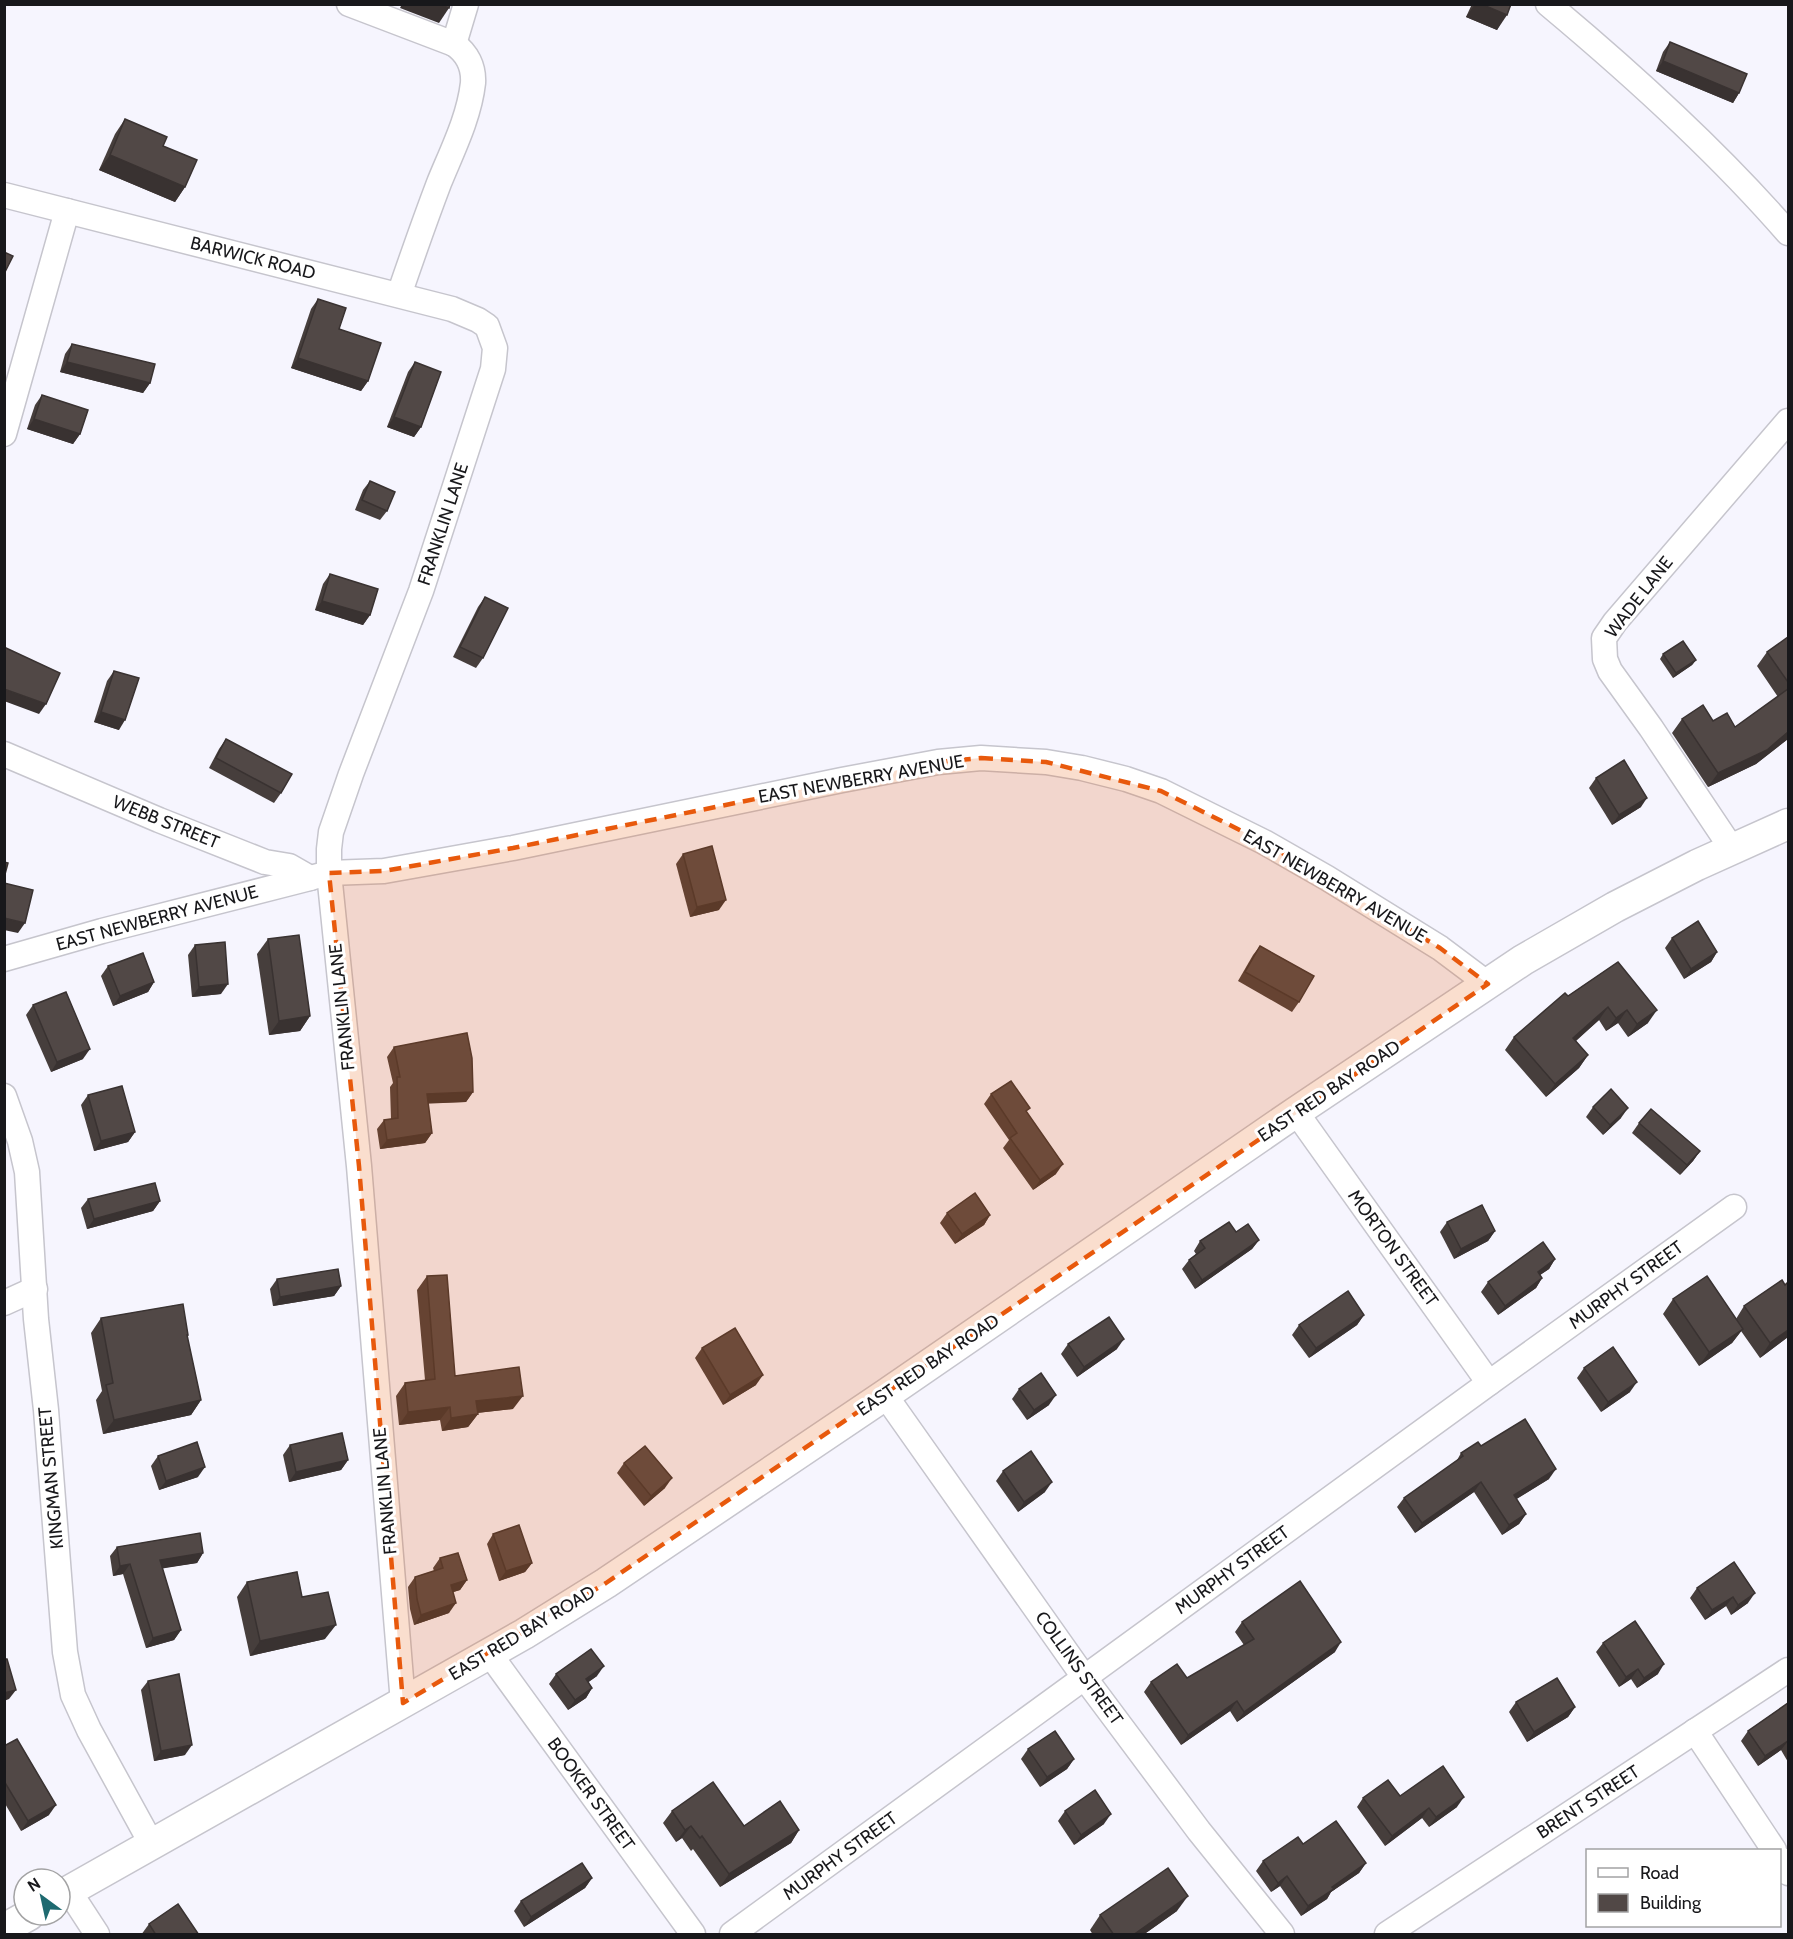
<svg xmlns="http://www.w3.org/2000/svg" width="1793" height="1939" viewBox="0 0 1793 1939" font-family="Cabin,sans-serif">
<rect width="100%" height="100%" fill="#f6f5fe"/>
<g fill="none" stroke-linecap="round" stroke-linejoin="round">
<g stroke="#c6c5cd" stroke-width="27">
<g id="minor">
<path d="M349,4L454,44C467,53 474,67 473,83C469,118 452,151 439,183C425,220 412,257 399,295"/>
<path d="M1548,4C1633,75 1716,150 1788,233"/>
<path d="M454,44L466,4"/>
<path d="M4,195L452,309L478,320L487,326L495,348L493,369L421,591L351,774L331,832L329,849V873L359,1166L403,1703"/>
<path d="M4,434L67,211"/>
<path d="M4,754L159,820L265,862L289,866L310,878L329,873L384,871L513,848L842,780L938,762L981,758L1046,762L1082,768L1126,779L1161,791L1264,842L1327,878L1440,948L1488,984"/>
<path d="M1732,849L1651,728L1610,671L1605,659L1604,638L1615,622L1788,421"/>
<path d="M4,959L102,931L310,878"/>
<path d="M4,1096L20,1141L27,1172L36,1319L46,1410L65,1652L73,1695L89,1730L151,1843"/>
<path d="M1296,1112L1489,1383"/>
<path d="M4,1303L35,1289"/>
<path d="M885,1395L1084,1677L1199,1831L1282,1934"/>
<path d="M489,1653L693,1934"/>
<path d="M1695,1731L1774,1850"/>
<path d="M1780,1859L1788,1873"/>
<path d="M69,1891L97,1934"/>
<path d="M732,1934L1489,1383L1734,1207"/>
<path d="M1387,1934L1788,1670"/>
</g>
</g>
<g stroke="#c6c5cd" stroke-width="33">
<g id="tertiary">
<path d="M60,1896L524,1634L606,1583L885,1395L1296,1112L1523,960L1615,907L1697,865L1788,824"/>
<path d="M4,1929L29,1915"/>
</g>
</g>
<use href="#minor" stroke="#fff" stroke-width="24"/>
<use href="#tertiary" stroke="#fff" stroke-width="30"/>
</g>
<g fill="#463e3c">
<path d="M1472,4H1511L1497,30L1466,17Z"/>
<path d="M1670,42L1739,93L1733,103L1656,71L1663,52Z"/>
<path d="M125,119L163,146L185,187L175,202L99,170L115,134Z"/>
<path d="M318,299L339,329L368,381L361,391L291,368L311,309Z"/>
<path d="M72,344L150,383L143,393L60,372L65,354Z"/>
<path d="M415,362L421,427L414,437L387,427L408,372Z"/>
<path d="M42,395L80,434L73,444L27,429L35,405Z"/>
<path d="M370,481L387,511L380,520L355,510L363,490Z"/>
<path d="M330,574L370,615L363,625L315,610L323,584Z"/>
<path d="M485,597L483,658L476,668L453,657L478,607Z"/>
<path d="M1788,638V739L1756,764L1708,787L1672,733L1682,719L1713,721L1735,727L1778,697L1757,666L1767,652Z"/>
<path d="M1663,654L1696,660L1692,665L1673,678L1660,659Z"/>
<path d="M114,671L119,730L94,722L107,681Z"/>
<path d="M226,739L281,793L274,803L209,768L219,749Z"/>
<path d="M1596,778L1641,807L1612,825L1589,788Z"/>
<path d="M683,854L719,910L690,917L676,864Z"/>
<path d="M1672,938L1717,952L1711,962L1684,979L1665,948Z"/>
<path d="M268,939L310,1016L300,1031L269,1035L257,954Z"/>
<path d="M195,945L221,994L192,997L188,955Z"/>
<path d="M1260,946L1299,1002L1292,1012L1238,981L1253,955Z"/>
<path d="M1618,962L1648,1023L1628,1037L1618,1023L1606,1031L1599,1020L1576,1041L1588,1055L1579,1068L1546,1097L1505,1050L1514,1037L1568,996Z"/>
<path d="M108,966L154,982L148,992L113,1006L101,976Z"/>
<path d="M33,1005L83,1059L51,1072L26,1015Z"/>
<path d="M394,1047L473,1092L466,1102L428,1103L432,1133L425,1143L380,1149L377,1129L384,1120L391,1119L390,1087L393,1083L387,1057Z"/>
<path d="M991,1094L1027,1112L1056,1174L1033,1190L1003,1148L1009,1140L984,1104Z"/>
<path d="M88,1095L135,1132L128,1142L94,1151L81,1105Z"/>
<path d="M1593,1107L1621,1118L1603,1135L1586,1117Z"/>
<path d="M1639,1123L1700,1151L1693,1161L1680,1175L1632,1133Z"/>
<path d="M88,1199L160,1201L153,1211L87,1229L81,1208Z"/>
<path d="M947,1213L990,1215L984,1225L955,1244L940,1223Z"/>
<path d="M1447,1222L1495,1231L1488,1241L1454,1259L1440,1232Z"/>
<path d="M1259,1240L1252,1249L1195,1289L1182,1269L1189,1260L1196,1254L1194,1251L1200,1241Z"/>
<path d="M1555,1259L1549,1269L1540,1275L1542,1278L1536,1288L1498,1315L1481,1292L1488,1282Z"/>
<path d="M427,1276L455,1376L513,1409L477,1413L478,1414L468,1427L442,1431L440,1420L399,1425L396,1396L405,1383L425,1380L417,1290Z"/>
<path d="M277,1279L341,1286L334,1296L273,1306L270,1289Z"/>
<path d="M1673,1299L1736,1319L1744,1306L1788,1337L1760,1358L1741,1331L1732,1343L1699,1366L1663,1314Z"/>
<path d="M1364,1315L1357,1325L1309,1358L1292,1335L1299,1325Z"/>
<path d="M101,1318L188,1335L187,1336L201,1400L191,1415L103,1434L96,1400L102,1391L91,1333Z"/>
<path d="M1068,1344L1117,1349L1077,1377L1061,1354Z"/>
<path d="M702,1348L756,1385L723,1405L695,1358Z"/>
<path d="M1584,1368L1630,1392L1601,1412L1577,1378Z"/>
<path d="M1019,1389L1049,1405L1027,1420L1012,1399Z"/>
<path d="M290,1445L348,1460L341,1470L289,1482L283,1455Z"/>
<path d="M1481,1446L1549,1479L1516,1499L1526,1514L1519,1524L1502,1535L1474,1492L1415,1533L1397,1507L1404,1498L1456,1462L1461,1453Z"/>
<path d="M158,1456L198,1477L159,1490L151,1466Z"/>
<path d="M624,1463L665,1488L644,1506L617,1473Z"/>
<path d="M1003,1471L1045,1492L1018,1512L996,1481Z"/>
<path d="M493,1534L532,1563L525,1572L499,1581L487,1544Z"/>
<path d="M117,1547L203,1553L197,1563L162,1568L181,1630L174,1640L146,1648L123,1574L113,1576L110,1556Z"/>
<path d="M440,1558L467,1580L460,1590L453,1592L449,1613L414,1625L410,1609L408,1587L415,1577L434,1571L433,1568Z"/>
<path d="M1734,1562L1748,1603L1731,1615L1726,1606L1705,1620L1690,1598L1697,1588Z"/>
<path d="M247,1582L302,1597L325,1639L250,1656L237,1597Z"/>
<path d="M1242,1622L1335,1652L1237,1722L1230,1711L1181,1745L1144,1692L1151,1682L1187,1678L1244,1645L1235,1632Z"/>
<path d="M1603,1643L1658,1674L1637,1688L1631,1679L1619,1687L1596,1652Z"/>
<path d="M556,1674L597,1676L588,1682L592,1688L586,1698L568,1710L549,1684Z"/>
<path d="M148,1681L185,1755L154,1761L141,1690Z"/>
<path d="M1516,1702L1575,1707L1568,1717L1527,1742L1509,1712Z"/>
<path d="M1788,1703V1762L1781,1750L1758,1766L1741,1741L1748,1731Z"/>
<path d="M4,1746L49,1815L21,1831L4,1802Z"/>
<path d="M1028,1749L1074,1759L1067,1769L1040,1787L1021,1759Z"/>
<path d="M1363,1798L1457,1807L1429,1827L1422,1818L1385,1846L1357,1807Z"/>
<path d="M672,1811L744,1826L799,1830L791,1843L720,1887L693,1849L691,1851L682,1838L676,1842L663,1823Z"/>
<path d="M1065,1811L1104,1824L1074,1845L1058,1821Z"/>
<path d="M1303,1844L1366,1863L1359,1873L1331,1892L1327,1899L1301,1916L1280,1886L1271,1892L1256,1871L1263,1861Z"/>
<path d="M592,1878L585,1888L524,1927L514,1911L521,1901Z"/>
<path d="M1177,1911L1143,1935H1093L1090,1930L1100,1915Z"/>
<path d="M149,1924L199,1935H141Z"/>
</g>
<g fill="#393231">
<path d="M402,4H439L449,8L439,23L400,8Z"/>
<path d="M1475,4H1481L1507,15L1497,30L1466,17Z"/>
<path d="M1663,61L1739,93L1733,103L1656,71Z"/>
<path d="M110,155L185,187L175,202L99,170Z"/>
<path d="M298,358L368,381L361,391L291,368Z"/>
<path d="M67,362L150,383L143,393L60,372Z"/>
<path d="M394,417L421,427L414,437L387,427Z"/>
<path d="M34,419L80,434L73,444L27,429Z"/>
<path d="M322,601L370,615L363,625L315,610Z"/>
<path d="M1696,660L1692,665L1673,678L1676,673Z"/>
<path d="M4,689L46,704L39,714L4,701Z"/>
<path d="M101,712L125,720L119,730L94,722Z"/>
<path d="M1788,732V739L1756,764L1708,787L1718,773Z"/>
<path d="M1647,798L1641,807L1612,825L1619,815Z"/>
<path d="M726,900L719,910L690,917L697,907Z"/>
<path d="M4,918L25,923L18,933L4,930Z"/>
<path d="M1717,952L1711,962L1684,979L1691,969Z"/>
<path d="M154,982L148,992L113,1006L120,996Z"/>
<path d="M228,984L221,994L192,997L199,987Z"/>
<path d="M1608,1007L1599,1020L1564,1051L1573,1038Z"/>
<path d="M1627,1010L1618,1023L1606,1031L1616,1018Z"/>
<path d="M1657,1010L1648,1023L1628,1037L1637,1024Z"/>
<path d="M310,1016L300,1031L269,1035L279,1021Z"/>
<path d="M90,1049L83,1059L51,1072L57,1062Z"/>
<path d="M1588,1055L1579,1068L1546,1097L1555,1084Z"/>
<path d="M473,1092L466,1102L420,1104L427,1094Z"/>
<path d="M1628,1108L1621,1118L1603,1135L1610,1125Z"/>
<path d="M135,1132L128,1142L94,1151L101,1141Z"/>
<path d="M432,1133L425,1143L380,1149L387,1140Z"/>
<path d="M1700,1151L1693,1161L1680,1175L1687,1165Z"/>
<path d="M1063,1164L1056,1174L1033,1190L1040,1180Z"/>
<path d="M160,1201L153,1211L87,1229L94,1219Z"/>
<path d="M990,1215L984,1225L955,1244L962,1234Z"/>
<path d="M1495,1231L1488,1241L1454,1259L1461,1249Z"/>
<path d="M1259,1240L1252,1249L1195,1289L1202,1280Z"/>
<path d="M1555,1259L1549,1269L1531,1281L1538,1272Z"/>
<path d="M1542,1278L1536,1288L1498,1315L1505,1306Z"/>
<path d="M341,1286L334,1296L273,1306L280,1297Z"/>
<path d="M1364,1315L1357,1325L1309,1358L1316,1348Z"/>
<path d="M1743,1329L1732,1343L1699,1366L1709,1352Z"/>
<path d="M1788,1330V1337L1760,1358L1770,1343Z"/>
<path d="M1124,1339L1117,1349L1077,1377L1084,1367Z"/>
<path d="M763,1375L756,1385L723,1405L730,1395Z"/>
<path d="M1637,1382L1630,1392L1601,1412L1608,1402Z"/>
<path d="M1056,1395L1049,1405L1027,1420L1034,1410Z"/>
<path d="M523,1396L513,1409L467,1414L476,1401Z"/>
<path d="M201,1400L191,1415L103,1434L114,1420Z"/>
<path d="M450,1407L440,1420L399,1425L408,1412Z"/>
<path d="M478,1414L468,1427L442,1431L451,1418Z"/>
<path d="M348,1460L341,1470L289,1482L296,1472Z"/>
<path d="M205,1467L198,1477L159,1490L166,1481Z"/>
<path d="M1556,1469L1549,1479L1507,1505L1514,1495Z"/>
<path d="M672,1478L665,1488L644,1506L651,1496Z"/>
<path d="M1052,1482L1045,1492L1018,1512L1024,1502Z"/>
<path d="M1481,1482L1474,1492L1415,1533L1422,1523Z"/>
<path d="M1526,1514L1519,1524L1502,1535L1509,1525Z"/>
<path d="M203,1553L197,1563L153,1570L160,1560Z"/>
<path d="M532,1563L525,1572L499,1581L506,1571Z"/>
<path d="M130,1564L123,1574L113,1576L120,1566Z"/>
<path d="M467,1580L460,1590L444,1595L451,1585Z"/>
<path d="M1755,1593L1748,1603L1731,1615L1738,1605Z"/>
<path d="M1733,1597L1726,1606L1705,1620L1712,1610Z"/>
<path d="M456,1603L449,1613L414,1625L421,1615Z"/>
<path d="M336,1625L325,1639L250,1656L260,1641Z"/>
<path d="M181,1630L174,1640L146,1648L153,1638Z"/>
<path d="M1341,1642L1335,1652L1237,1722L1244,1712Z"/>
<path d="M1664,1664L1658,1674L1637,1688L1644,1678Z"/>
<path d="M604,1666L597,1676L579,1689L586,1679Z"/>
<path d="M1638,1669L1631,1679L1619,1687L1626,1677Z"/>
<path d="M592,1688L586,1698L568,1710L575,1700Z"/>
<path d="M16,1690L9,1699L4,1701V1693Z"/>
<path d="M1237,1701L1230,1711L1181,1745L1188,1735Z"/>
<path d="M1575,1707L1568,1717L1527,1742L1534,1732Z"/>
<path d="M1788,1741L1781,1750L1758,1766L1765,1756Z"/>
<path d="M192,1745L185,1755L154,1761L161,1751Z"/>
<path d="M1074,1759L1067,1769L1040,1787L1047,1777Z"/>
<path d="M1464,1797L1457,1807L1429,1827L1436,1817Z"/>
<path d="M56,1805L49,1815L21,1831L28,1821Z"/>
<path d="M1429,1808L1422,1818L1385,1846L1392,1836Z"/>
<path d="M1111,1814L1104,1824L1074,1845L1081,1835Z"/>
<path d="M691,1826L682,1838L676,1842L685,1830Z"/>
<path d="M799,1830L791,1843L720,1887L729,1874Z"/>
<path d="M1366,1863L1359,1873L1331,1892L1327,1899L1301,1916L1308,1906L1332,1887Z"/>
<path d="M1287,1876L1280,1886L1271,1892L1278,1883Z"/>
<path d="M592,1878L585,1888L524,1927L531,1917Z"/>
<path d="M1188,1896L1177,1911L1143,1935H1133Z"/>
</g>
<g fill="#514846" stroke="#393231" stroke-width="1.5">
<path d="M439,4H450L449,8Z"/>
<path d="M1481,4H1511L1507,15Z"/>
<path d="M1670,42L1747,74L1739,93L1663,61Z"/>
<path d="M125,119L167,137L163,146L197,160L185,187L110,155Z"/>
<path d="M4,252L13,256L4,274Z"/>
<path d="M318,299L346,308L339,329L381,343L368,381L298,358Z"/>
<path d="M72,344L155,364L150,383L67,362Z"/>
<path d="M415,362L441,372L421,427L394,417Z"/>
<path d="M42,395L88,410L80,434L34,419Z"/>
<path d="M370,481L395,492L387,511L362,500Z"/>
<path d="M330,574L378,589L370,615L322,601Z"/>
<path d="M485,597L508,608L483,658L460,647Z"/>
<path d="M1788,637V682L1767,652Z"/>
<path d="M1683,641L1696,660L1676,673L1663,654Z"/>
<path d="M6,648L60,673L46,704L4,689V650Z"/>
<path d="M114,671L139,678L125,720L101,712Z"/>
<path d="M1788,689V732L1767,750L1718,773L1682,719L1703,705L1713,721L1727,713L1735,727Z"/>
<path d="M226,739L292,774L281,793L216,758Z"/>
<path d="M1624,760L1647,798L1619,815L1596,778Z"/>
<path d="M712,846L726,900L697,907L683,854Z"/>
<path d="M4,862L8,863L4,878Z"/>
<path d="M4,883L33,890L25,923L4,918Z"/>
<path d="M1698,921L1717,952L1691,969L1672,938Z"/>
<path d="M299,935L310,1016L279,1021L268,939Z"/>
<path d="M225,942L228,984L199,987L195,945Z"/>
<path d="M1260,946L1314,976L1299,1002L1245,972Z"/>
<path d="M143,953L154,982L120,996L108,966Z"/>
<path d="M1618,962L1657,1010L1637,1024L1627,1010L1616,1018L1608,1007L1573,1038L1588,1055L1555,1084L1514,1037L1565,993L1568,996Z"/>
<path d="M66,992L90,1049L57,1062L33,1005Z"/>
<path d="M467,1033L472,1058L473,1092L427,1094L432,1133L387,1140L384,1120L398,1118L397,1077H400L394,1047Z"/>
<path d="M1011,1081L1030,1108L1026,1111L1063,1164L1040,1180L1010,1138L1017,1133L991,1094Z"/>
<path d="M122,1086L135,1132L101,1141L88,1095Z"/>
<path d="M1611,1089L1628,1108L1610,1125L1593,1107Z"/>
<path d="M1651,1109L1700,1151L1687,1165L1639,1123Z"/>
<path d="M155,1183L160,1201L94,1219L88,1199Z"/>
<path d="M975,1193L990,1215L962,1234L947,1213Z"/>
<path d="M1482,1205L1495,1231L1461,1249L1447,1222Z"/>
<path d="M1229,1222L1236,1232L1248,1224L1259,1240L1202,1280L1189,1260L1205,1248L1200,1241Z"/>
<path d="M1543,1242L1555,1259L1538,1272L1542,1278L1505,1306L1488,1282Z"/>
<path d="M338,1269L341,1286L280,1297L277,1279Z"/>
<path d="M447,1275L455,1376L519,1367L523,1396L476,1401L478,1414L451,1418L450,1407L408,1412L405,1383L435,1379L427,1276Z"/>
<path d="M1707,1276L1743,1329L1709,1352L1673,1299Z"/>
<path d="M1782,1280L1785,1285L1788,1282V1330L1770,1343L1744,1306Z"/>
<path d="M1348,1291L1364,1315L1316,1348L1299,1325Z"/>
<path d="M183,1304L188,1335H187L201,1400L114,1420L106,1385L113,1383L101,1318Z"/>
<path d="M1109,1317L1124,1339L1084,1367L1068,1344Z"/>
<path d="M735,1328L763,1375L730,1395L702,1348Z"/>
<path d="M1613,1347L1637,1382L1608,1402L1584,1368Z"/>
<path d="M1041,1373L1056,1395L1034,1410L1019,1389Z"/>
<path d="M1525,1419L1556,1469L1514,1495L1526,1514L1509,1525L1481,1482L1422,1523L1404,1498L1463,1456L1461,1453L1478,1442L1481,1446Z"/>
<path d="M342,1433L348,1460L296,1472L290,1445Z"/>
<path d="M197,1442L205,1467L166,1481L158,1456Z"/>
<path d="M645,1446L672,1478L651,1496L624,1463Z"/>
<path d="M1031,1451L1052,1482L1024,1502L1003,1471Z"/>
<path d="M519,1525L532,1563L506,1571L493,1534Z"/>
<path d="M200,1533L203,1553L160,1560L181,1630L153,1638L130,1564L120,1566L117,1547Z"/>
<path d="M458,1553L467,1580L451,1585L456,1603L421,1615L417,1599L415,1577L443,1568L440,1558Z"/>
<path d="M1734,1562L1755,1593L1738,1605L1733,1597L1712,1610L1697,1588Z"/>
<path d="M297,1572L302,1597L328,1592L336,1625L260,1641L247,1582Z"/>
<path d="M1300,1581L1341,1642L1244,1712L1237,1701L1188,1735L1151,1682L1177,1664L1187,1678L1254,1639L1242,1622Z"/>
<path d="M1635,1621L1664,1664L1644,1678L1638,1669L1626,1677L1603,1643Z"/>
<path d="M591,1649L604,1666L586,1679L592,1688L575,1700L556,1674Z"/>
<path d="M4,1659H7L16,1690L4,1693Z"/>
<path d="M179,1674L192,1745L161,1751L148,1681Z"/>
<path d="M1557,1678L1575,1707L1534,1732L1516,1702Z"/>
<path d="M1788,1703V1741L1765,1756L1748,1731Z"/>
<path d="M1055,1731L1074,1759L1047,1777L1028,1749Z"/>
<path d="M17,1739L56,1805L28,1821L4,1781V1746Z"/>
<path d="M1443,1766L1464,1797L1436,1817L1429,1808L1392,1836L1363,1798L1388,1780L1400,1796Z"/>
<path d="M713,1782L744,1826L780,1801L799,1830L729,1874L702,1836L700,1838L691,1826L685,1830L672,1811Z"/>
<path d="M1095,1790L1111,1814L1081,1835L1065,1811Z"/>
<path d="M1336,1821L1366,1863L1332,1887L1334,1889L1308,1906L1287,1876L1278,1883L1263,1861L1298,1837L1303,1844Z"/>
<path d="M582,1863L592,1878L531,1917L521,1901Z"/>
<path d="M1168,1868L1188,1896L1133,1935H1114L1100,1915Z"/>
<path d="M178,1904L199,1935H156L149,1924Z"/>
</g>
<path fill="#e8590c" fill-opacity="0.2" stroke="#e8590c" stroke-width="4.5" stroke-dasharray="12 8" stroke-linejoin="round" d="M981,758L1046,762L1161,791L1264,842L1440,948L1488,984L606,1583L403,1703L359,1166L329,873L384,871L513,848L938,762Z"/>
<g text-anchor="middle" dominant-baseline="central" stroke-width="6" stroke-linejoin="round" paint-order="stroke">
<g font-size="18" fill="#18181b" stroke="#fff">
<text transform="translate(253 258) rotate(14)">BARWICK ROAD</text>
<text transform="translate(443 524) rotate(-72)">FRANKLIN LANE</text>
<text transform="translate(1639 597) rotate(-52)">WADE LANE</text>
<text transform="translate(861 779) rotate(-10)">EAST NEWBERRY AVENUE</text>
<text transform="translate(166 822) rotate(22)">WEBB STREET</text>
<text transform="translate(1335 886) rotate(30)">EAST NEWBERRY AVENUE</text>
<text transform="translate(157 918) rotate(-15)">EAST NEWBERRY AVENUE</text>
<text transform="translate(342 1007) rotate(-96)">FRANKLIN LANE</text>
<text transform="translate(1329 1091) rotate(-34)">EAST RED BAY ROAD</text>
<text transform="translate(1393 1248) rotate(54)">MORTON STREET</text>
<text transform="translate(1626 1285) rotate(-36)">MURPHY STREET</text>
<text transform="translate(928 1365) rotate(-34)">EAST RED BAY ROAD</text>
<text transform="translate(51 1478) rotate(-95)">KINGMAN STREET</text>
<text transform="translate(385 1491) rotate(-95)">FRANKLIN LANE</text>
<text transform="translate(1232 1570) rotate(-36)">MURPHY STREET</text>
<text transform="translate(522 1633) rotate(-31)">EAST RED BAY ROAD</text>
<text transform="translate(1079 1668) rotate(54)">COLLINS STREET</text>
<text transform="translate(591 1794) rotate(54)">BOOKER STREET</text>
<text transform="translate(1588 1802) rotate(-33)">BRENT STREET</text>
<text transform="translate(840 1856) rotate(-36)">MURPHY STREET</text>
</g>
</g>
<rect width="1793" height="1939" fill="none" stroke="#18181b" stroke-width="12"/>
<rect x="1586" y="1849" width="195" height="78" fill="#ffffff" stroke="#a3a3a4" stroke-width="1.5"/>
<rect x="1598" y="1868" width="30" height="9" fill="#ffffff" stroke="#a3a3a4" stroke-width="1.5"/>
<text x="1640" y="1879" font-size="18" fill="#18181b">Road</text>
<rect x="1598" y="1894" width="30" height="18" fill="#514846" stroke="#a3a3a4" stroke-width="1.5"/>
<text x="1640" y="1909" font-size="18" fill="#18181b">Building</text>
<g transform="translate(42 1897) rotate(327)"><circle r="28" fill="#ffffff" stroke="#a3a3a4" stroke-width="1.5"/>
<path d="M0-4.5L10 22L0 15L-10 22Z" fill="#1e6a70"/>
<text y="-9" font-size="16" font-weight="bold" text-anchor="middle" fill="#18181b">N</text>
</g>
</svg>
